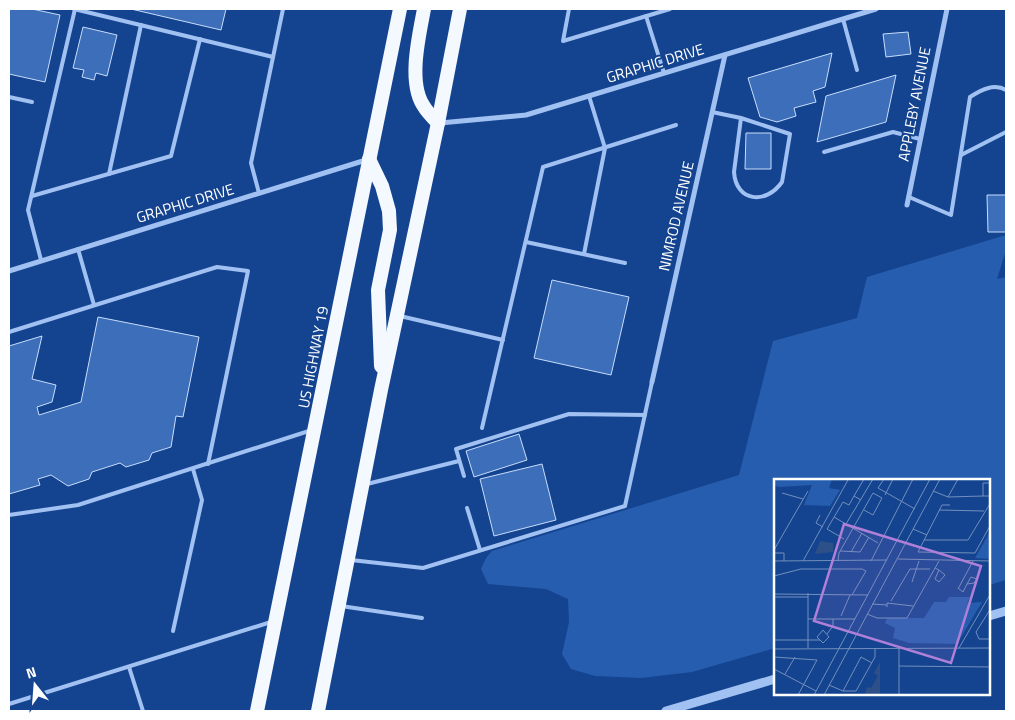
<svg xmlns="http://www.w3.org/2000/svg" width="1015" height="720" viewBox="0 0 1015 720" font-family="'Titillium Web',sans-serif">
<rect width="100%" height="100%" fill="#144490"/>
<path fill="#265daf" d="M1006,235V250L997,279L1006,277V580L989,585V480H775V648L692,672L641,678L595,676L571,669L562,654L569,622L568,599L546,589L488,584L481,569L486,558L492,551L739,475L773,341L857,318L867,277Z"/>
<g fill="#3d6eb9" stroke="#c7ddfc">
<path d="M9,9H32L60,15L45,82L9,74Z"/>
<path d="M131,9H226L221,30Z"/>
<path d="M83,27L117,35L107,76L96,73L94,80L82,77L84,70L73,68Z"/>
<path d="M908,32L911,54L886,57L883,34Z"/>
<path d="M832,53L825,87L813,91L816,102L794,108L796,116L777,122L760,117L748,78Z"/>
<path d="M896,75L886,122L817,142L826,96Z"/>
<path d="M746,133H771V169H745Z"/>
<path d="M987,195H1006V232H988Z"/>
<path d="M552,280L629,297L611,375L534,358Z"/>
<path d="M98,317L199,337L183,417L176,416L171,447L152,453L149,460L126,467L120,463L92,472L89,479L68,486L51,475L38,479L40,485L9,494V346L42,336L32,379L56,385L52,402L37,407L39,415L81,402Z"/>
<path d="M519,434L527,460L474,477L466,451Z"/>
<path d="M542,464L556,520L494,536L480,479Z"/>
</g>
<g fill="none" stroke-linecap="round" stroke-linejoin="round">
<g stroke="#a0c1f1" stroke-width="4">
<path d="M74,9L273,57"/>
<path d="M569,9L563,41L670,9"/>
<path d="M646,16L664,73"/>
<path d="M843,19L857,70"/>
<path d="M9,97L32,102"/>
<path d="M712,112L741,118L790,134L782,182C766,205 736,202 734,172L741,118"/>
<path d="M824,152L893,132L920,139"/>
<path d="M961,155L1006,132"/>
<path d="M109,174L141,25"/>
<path d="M259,193L251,163L283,9"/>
<path d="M32,196L171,156L200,39"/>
<path d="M909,197L951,215L970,97C981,90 994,83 1006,90"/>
<path d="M526,242L625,263"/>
<path d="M78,249L94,305"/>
<path d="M584,254L605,148L589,96"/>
<path d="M41,260L28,210L75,9"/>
<path d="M400,316L503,340"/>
<path d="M9,332L217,267L248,271L208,464"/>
<path d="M482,428L543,167L676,125"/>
<path d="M464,476L456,449L569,414L645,415"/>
<path d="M367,484L459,461"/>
<path d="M467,508L480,550"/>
<path d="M9,515L78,505L312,430"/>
<path d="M351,560L423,568L625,506L652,382"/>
<path d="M341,606L422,618"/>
<path d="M173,631L202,500L193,469"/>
<path d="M129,667L143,711"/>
<path d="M9,704L271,622"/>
</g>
<g stroke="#a0c1f1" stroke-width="5">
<path d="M440,123L526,115L876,9"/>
<path d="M907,205L947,9"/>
<path d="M9,271L366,160"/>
<path d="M652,382L725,55"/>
</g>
<g stroke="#a0c1f1" stroke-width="9">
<path d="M989,616L1006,611"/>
<path d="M666,711L775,679"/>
</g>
<g stroke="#f4f8ff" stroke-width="14">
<path d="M424,9C419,36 408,81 423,105C427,112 433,118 438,123"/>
<path d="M369,159L382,186L389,211L390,230L378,290L381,366"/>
<path d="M257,711L400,9"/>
<path d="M318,711L381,390L438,123L460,9"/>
</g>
</g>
<g text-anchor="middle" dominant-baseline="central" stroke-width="4" stroke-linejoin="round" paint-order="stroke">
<g font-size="15" fill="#fff" stroke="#144490">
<text transform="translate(655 63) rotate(-17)">GRAPHIC DRIVE</text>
<text transform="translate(914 104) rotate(-79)">APPLEBY AVENUE</text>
<text transform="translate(185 203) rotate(-17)">GRAPHIC DRIVE</text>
<text transform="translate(676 216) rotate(-77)">NIMROD AVENUE</text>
<text transform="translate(313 357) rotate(-79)">US HIGHWAY 19</text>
</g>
</g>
<g transform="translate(774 479)">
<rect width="216" height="216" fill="#144490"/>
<path d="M0,0H58L55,9L66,11L56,27L30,26L38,6L5,8L0,6ZM216,51V80L201,79L213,58ZM175,118H196L193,124L208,123L183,165L135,164L119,159L121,149L111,144L113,139H150L160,123H172Z" fill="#265daf"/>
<path d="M46,62L59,64V73L41,75ZM106,183V216H91L93,208L97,209L104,197L100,194Z" fill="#2d5088"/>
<path fill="none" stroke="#728fbc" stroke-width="1" d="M110,0L104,9L141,30M217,4H209V17H217M159,12L174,18L209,17M8,14L29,20M111,16L119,0M174,18L184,0M87,21L80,17L90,0M176,26H168L144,73L201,74L217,45M165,31L210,32M46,36L42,44L49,48M60,38L104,64M72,45L99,0M139,50L153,56M70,60L53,50L69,23L75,26L80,17M150,61H194L217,23M0,71L34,12M66,72L86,73L95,58M77,73L88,54M0,74H10V82M124,80L217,82M0,82L113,81M29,82L74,1M64,82L65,74L99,14L108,19L99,36L90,31M97,82L139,0M161,89L165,91L171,96L165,103L161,100L165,91M0,97L27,90H88L92,92L78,116M138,103L145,82M184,109L189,113L193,105L197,98L203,100L200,104L193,105M184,110L199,82M0,115L94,116M0,118H34M117,122L136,90H156M98,125L113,126M113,128V124L139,127M217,129L202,153L205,160H217M93,135L103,139H133L165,82M67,137L76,116M34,140H81M49,151L55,158L49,164L43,158ZM53,155L59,147V140M0,161H46M34,169V114M185,169L217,114M0,170L217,169M0,178L43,181L24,216M125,187L217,188M0,190L42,212M11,195L21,178M55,206L69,212H82L101,178V169M69,212L87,178L98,184M40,216L156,0M50,216L166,0M125,216V168"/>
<path fill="#b080d9" fill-opacity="0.15" stroke="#b080d9" stroke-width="2.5" d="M70,45L207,87L177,184L40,142Z"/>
<rect width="216" height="216" fill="none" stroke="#fff" stroke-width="2.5"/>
</g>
<rect width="1015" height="720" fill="none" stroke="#ffffff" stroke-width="20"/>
<g transform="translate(35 685) rotate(343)" stroke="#144490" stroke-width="4" paint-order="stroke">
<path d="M0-4L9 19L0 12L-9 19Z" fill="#ffffff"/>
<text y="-8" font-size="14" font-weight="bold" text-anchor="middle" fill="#ffffff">N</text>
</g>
</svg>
